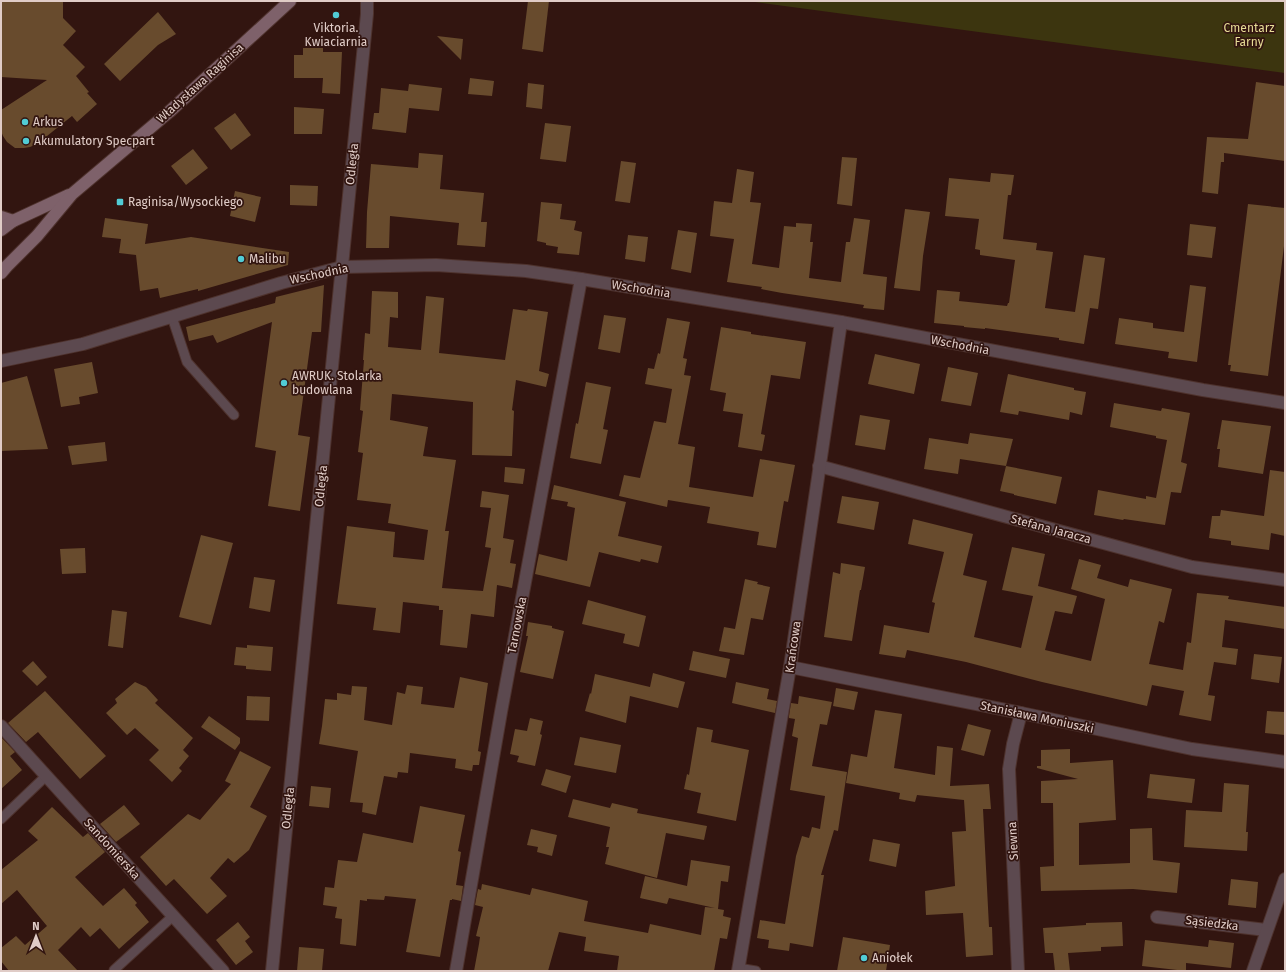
<svg xmlns="http://www.w3.org/2000/svg" width="1286" height="972" viewBox="0 0 1286 972" font-family="'Fira Sans',sans-serif">
<rect width="100%" height="100%" fill="#321510"/>
<path fill="#3c350f" d="M748,1H1285V73Z"/>
<g fill="#684b2d">
<path d="M1,1H63V18L76,31L63,45L85,67L76,76L89,92L87,93L97,104L77,122L72,116L37,144L30,147L24,148H15L7,142L3,136L1,131V110L47,80L1,77Z"/>
<path d="M528,1H549L543,52L522,49Z"/>
<path d="M158,12L176,34L158,45L120,81L104,64Z"/>
<path d="M437,36L463,39L461,60Z"/>
<path d="M303,48H323V52H342L340,94L322,93L323,78H294V55H303Z"/>
<path d="M470,78L494,81L492,96L468,94Z"/>
<path d="M1256,82L1285,86V161L1224,153V162H1221L1218,194L1202,192L1207,137L1248,139Z"/>
<path d="M528,83L544,85L542,109L526,107Z"/>
<path d="M409,84L442,88L439,111L409,108L406,133L372,129L374,113H379L381,88L408,91Z"/>
<path d="M294,107L324,109L322,134H294Z"/>
<path d="M235,113L251,135L231,150L214,128Z"/>
<path d="M545,123L571,126L566,162L540,159Z"/>
<path d="M193,149L208,168L186,185L171,166Z"/>
<path d="M419,153L443,155L440,189L484,193L481,222H487L485,247L457,245L459,223L390,216L389,248H366L367,212L371,164L418,168Z"/>
<path d="M842,157L857,158L852,206L837,204Z"/>
<path d="M621,161L636,163L630,203L615,201Z"/>
<path d="M737,169L754,172L750,202L761,203L752,264L779,268L784,226L796,227V223L812,224L810,242H813L809,278L841,282L846,242H850L854,218L870,220L863,274L887,277L884,310L863,308L864,305L782,293L761,289L762,287L727,282L734,239L710,236L714,201L732,203Z"/>
<path d="M991,173L1014,175L1011,195H1008L1003,239L1037,243L1036,250L1053,252L1045,308L1075,312L1084,255L1105,258L1098,309L1090,308L1084,344L1059,340V338L985,328V329L964,327V326L934,323L937,290L960,292L959,301L1007,306L1008,303H1009L1015,260L980,255V250L975,249L979,219L945,216L949,178L990,182Z"/>
<path d="M290,185L318,186L317,206L290,205Z"/>
<path d="M235,191L261,197L255,222L230,216Z"/>
<path d="M541,202L562,204L560,219L576,221L574,230L582,232L579,255L557,253L558,247L546,245V243L537,241Z"/>
<path d="M1248,204L1285,208V238L1268,376L1230,371L1231,365H1228Z"/>
<path d="M905,209L930,212L923,256L920,291L894,288Z"/>
<path d="M105,218L148,224L145,244L191,237L289,252L288,265L198,291V289L160,298L158,288L140,291L136,255L119,253L121,239L102,237Z"/>
<path d="M1190,224L1216,227L1212,258L1187,255Z"/>
<path d="M678,230L697,233L691,273L671,269Z"/>
<path d="M628,235L648,237L645,262L625,259Z"/>
<path d="M324,285L321,332H312L298,435L310,437L300,511L268,506L276,451L255,447L272,322L217,343L213,335L189,341L186,327L275,303L276,297Z"/>
<path d="M1190,285L1206,287L1197,362L1168,358L1169,352L1115,344L1119,318L1153,323V328L1184,332Z"/>
<path d="M372,291L398,292V318L390,317L388,347L421,350L426,296L444,298L439,353L505,360L513,309L527,311L528,309L548,312L539,371L549,374L546,387L516,380L512,410L514,411L512,456L472,455L473,402L392,394L390,420L428,427L423,456L456,460L445,531H449L442,588L483,591L491,548L485,547L491,508L480,507L482,491L509,495L503,538L514,540L510,563L516,564L512,588L497,585L494,617L471,614L467,648L440,645L443,610H439V606L403,602L400,633L373,630L376,608L337,604L347,526L395,532L393,557L424,560L428,530L388,523L391,504L357,500L363,453L358,452L363,411L360,410L364,360H363L365,333L370,334Z"/>
<path d="M604,315L626,318L620,353L598,349Z"/>
<path d="M667,318L690,322L683,358L687,359L684,375L691,376L678,444L695,447L689,487L753,497L760,459L795,465L788,502L784,501L776,548L757,545L759,532L707,523L710,507L668,500L667,507L619,496L624,475L640,478L654,421L666,423L672,389L645,384L648,368L654,369L658,353L660,354Z"/>
<path d="M721,327L751,332V334L806,342L800,379L771,375L761,434L765,435L762,451L738,447L743,414L723,411L726,393L710,390Z"/>
<path d="M875,354L920,364L914,394L868,384Z"/>
<path d="M92,362L98,393L79,397L80,404L61,407L54,369Z"/>
<path d="M948,367L978,373L971,406L941,401Z"/>
<path d="M1008,374L1074,388V390L1086,392L1082,415L1070,412L1069,420L1019,411L1018,415L1000,412Z"/>
<path d="M27,376L48,449L1,451V383Z"/>
<path d="M586,382L611,387L603,429L608,430L601,464L570,458L576,423L578,424Z"/>
<path d="M1114,403L1161,411L1162,408L1190,413L1181,462L1187,464L1181,493L1171,492L1165,525L1124,519L1123,520L1094,515L1098,490L1146,499V496L1156,498L1167,440L1156,438V436L1110,427Z"/>
<path d="M860,415L890,420L885,450L855,445Z"/>
<path d="M1222,420L1271,426L1263,474L1218,467L1220,449H1217Z"/>
<path d="M970,433L1013,439L1006,466L1062,477L1056,504L1014,495V494L1000,491L1006,466L960,459L958,474L924,469L929,438L968,444Z"/>
<path d="M105,442L107,461L72,465L68,446Z"/>
<path d="M505,467L525,469L523,484L504,482Z"/>
<path d="M1270,470L1285,472V536L1271,533L1269,550L1231,545V541L1209,538L1212,516H1220L1221,510L1264,516Z"/>
<path d="M554,485L626,502L618,536L662,546L658,563L641,559L640,562L599,552L590,587L535,574L539,554L567,561L575,508L567,506L568,502L551,499Z"/>
<path d="M842,496L879,502L874,530L837,523Z"/>
<path d="M913,519L973,534L963,575L987,581L974,637L1021,648L1033,596L1002,590L1012,547L1045,554L1038,586L1077,596L1072,614L1055,611L1045,650L1091,661L1105,599L1071,589L1079,559L1101,565L1097,578L1128,587L1130,579L1172,589L1164,623L1159,621L1149,664L1183,670L1187,642L1191,643L1197,593L1229,596L1228,599L1285,607V629L1225,620L1222,647L1238,649L1236,665L1214,662L1208,695L1215,696L1211,721L1179,715L1184,691L1152,685L1147,706L1042,682L966,662L907,650L905,658L879,654L884,625L929,633L935,603L932,602L944,552L908,544Z"/>
<path d="M201,535L233,543L211,625L179,617Z"/>
<path d="M85,548L86,573L62,574L60,549Z"/>
<path d="M841,563L865,567L861,590H860L852,641L824,637L833,572L840,574Z"/>
<path d="M254,577L275,580L270,612L249,608Z"/>
<path d="M745,579L758,582L757,584L770,587L763,620L751,618L744,655L719,651L724,627L735,629Z"/>
<path d="M588,600L646,616L639,647L623,643L625,634L582,624Z"/>
<path d="M112,610L127,612L123,648L108,646Z"/>
<path d="M528,622L552,626V628L564,631L553,679L520,672L528,636H526Z"/>
<path d="M247,645L273,647L271,671L246,669V666L234,665L236,647L247,648Z"/>
<path d="M693,651L730,659L726,678L689,670Z"/>
<path d="M1254,654L1282,657L1279,683L1251,679Z"/>
<path d="M33,661L47,677L37,686L22,671Z"/>
<path d="M653,673L685,682L678,708L630,696L626,723L585,711L590,693L591,694L595,674L650,687Z"/>
<path d="M460,677L488,683L478,751L481,752L479,765H473L472,771L455,768L456,759L410,753L408,773L398,772L397,778L384,776L376,815L362,812L363,803L350,802L358,751L319,744L322,726L325,699L337,700V693L351,695L352,686L367,687L364,720L392,725L397,692L405,694L407,685L423,687L421,704L454,708Z"/>
<path d="M135,682L146,687L158,700L155,703L193,738L183,750L189,756L179,768L182,771L172,782L149,760L159,750L135,728L127,735L106,713L117,703L115,699Z"/>
<path d="M736,682L769,689L767,699L777,701L775,713L732,703Z"/>
<path d="M836,688L858,692L854,710L833,706Z"/>
<path d="M45,691L106,756L80,779L38,732L26,742L8,723Z"/>
<path d="M247,696L270,697L269,721L246,720Z"/>
<path d="M799,696L832,702L827,725L820,724L812,766L847,772L838,831L834,830L821,875H824L813,947L790,943L789,951L768,948L769,940L757,938L760,920L785,924L796,856L802,836L809,838L812,827L820,829L825,796L790,790L798,738L792,736L795,719L789,718V716L791,703L798,704Z"/>
<path d="M875,710L902,714L894,768L935,775L937,746L953,748L950,786L989,784L991,809H983L989,927H992L993,955L966,957L963,913L926,915L925,891L955,886L952,832L966,831L964,800L917,795L915,802L899,799L900,793L846,783L851,754L867,757Z"/>
<path d="M1267,711L1285,712V735L1265,733Z"/>
<path d="M209,716L240,738V743L235,750L201,727Z"/>
<path d="M530,718L543,721L540,734L542,735L535,766L517,762L519,756L510,754L515,729L527,731Z"/>
<path d="M968,724L991,730L984,756L961,750Z"/>
<path d="M697,727L713,730L711,742L749,750L736,821L697,813L701,793L684,789L687,774L689,775Z"/>
<path d="M1,737L15,752L10,756L22,770L1,789Z"/>
<path d="M580,737L621,745L616,773L574,765Z"/>
<path d="M1070,749V763L1113,760L1116,820L1079,823V865L1130,863V829L1152,828L1153,860L1180,863L1177,893L1133,889L1041,891L1040,867L1054,866L1053,803H1041V781L1078,779L1037,768V766H1041V750Z"/>
<path d="M240,751L271,767L250,807L267,816L249,850L234,863L228,858L210,878L227,896L207,914L174,879L166,886L140,857L188,814L200,820L231,784L225,781Z"/>
<path d="M546,769L571,776L566,793L541,785Z"/>
<path d="M1150,774L1195,779L1192,803L1147,798Z"/>
<path d="M1224,783L1249,785L1246,832H1248L1247,851L1184,847L1186,810L1222,812Z"/>
<path d="M311,786L331,788L329,808L309,806Z"/>
<path d="M573,799L610,808L612,803L638,809L637,813L707,826L704,840L666,833L657,878L605,864L609,847H606L610,827L568,817Z"/>
<path d="M124,805L140,824L116,842L100,824Z"/>
<path d="M420,806L465,815L458,851L461,852L456,885L463,886L461,901L452,899V900H450L440,957L406,952L416,899L385,896L384,900L367,899V901L360,900L356,946L340,944L342,919L335,918L337,907L323,905L325,887L334,888L338,860L357,862L363,833L413,843Z"/>
<path d="M52,807L83,837L88,833L105,852L75,877L103,906L124,888L137,903L135,905L149,922L119,949L100,928L90,937L81,927L58,950L78,971H9L1,961V948L16,936L25,945L47,926L17,890L1,904V870L38,840L28,831Z"/>
<path d="M531,829L557,835L552,856L537,852L538,847L527,845Z"/>
<path d="M873,839L900,844L896,867L869,861Z"/>
<path d="M691,860L730,866L728,882L721,881L718,909L724,910L723,916L731,918L727,939L720,938L714,971H617L619,956L584,951L586,937L559,932L548,971H474L479,944L480,937L476,936L483,907L475,905L478,889L481,890L482,884L530,895L532,888L588,901L584,921L648,933L650,924L701,935L705,907L715,908L669,898L667,904L640,898L645,876L687,886Z"/>
<path d="M1231,879L1258,882L1256,908L1228,905Z"/>
<path d="M238,922L250,937L245,941L253,952L236,965L216,940Z"/>
<path d="M1122,922L1123,946L1101,947V951L1068,953L1070,971H1055L1053,953H1045L1043,928L1086,925V923Z"/>
<path d="M843,937L890,945L886,971H837Z"/>
<path d="M1145,940L1208,947L1209,940L1234,943L1231,968L1186,963V971L1142,966Z"/>
<path d="M299,947L324,949L322,971H297Z"/>
</g>
<g fill="none" stroke-linecap="round" stroke-linejoin="round">
<g stroke="#4e322d" stroke-width="11">
<g id="lane">
<path d="M172,317L187,362L234,415"/>
<path d="M1,819L46,776"/>
<path d="M738,968L756,971"/>
<path d="M114,970L173,916"/>
</g>
</g>
<g stroke="#4e322d" stroke-width="14">
<g id="street">
<path d="M1,361L83,344L281,283L342,267L436,265L526,271L581,279L841,322L1203,390L1285,403"/>
<path d="M819,466L1192,567L1285,580"/>
<path d="M790,667L1021,713L1192,749L1285,762"/>
<path d="M1,726L223,971"/>
<path d="M1157,917L1266,930"/>
<path d="M272,971L367,14V1"/>
<path d="M456,971L501,712L581,279"/>
<path d="M738,971L790,667L841,322"/>
<path d="M1018,971L1009,769L1013,744L1021,713"/>
<path d="M1253,971L1285,879"/>
</g>
</g>
<g stroke="#4e322d" stroke-width="14">
<g id="secondary">
<path d="M1,217L13,221"/>
<path d="M1,230L13,221L69,195"/>
<path d="M1,273L7,266L37,236L72,194L169,112L290,1"/>
</g>
</g>
<use href="#lane" stroke="#5c494f" stroke-width="9"/>
<use href="#street" stroke="#5c494f" stroke-width="12"/>
<use href="#secondary" stroke="#7e616a" stroke-width="12"/>
</g>
<g fill="#51ccd5" stroke="#321510" stroke-width="1.5">
<circle cx="336" cy="15" r="4"/>
<circle cx="25" cy="122" r="4"/>
<circle cx="26" cy="141" r="4"/>
<rect x="116" y="198" width="8" height="8" rx="2"/>
<circle cx="241" cy="259" r="4"/>
<circle cx="284" cy="383" r="4"/>
<circle cx="864" cy="958" r="4"/>
</g>
<g text-anchor="middle" dominant-baseline="central" stroke-width="3.5" stroke-linejoin="round" paint-order="stroke">
<g font-size="12" fill="#e0ccc7" stroke="#321510" text-anchor="start">
<text x="336" y="28" text-anchor="middle">Viktoria.<tspan x="336" dy="14">Kwiaciarnia</tspan></text>
<text x="33" y="122">Arkus</text>
<text x="34" y="141">Akumulatory Specpart</text>
<text x="128" y="202">Raginisa/Wysockiego</text>
<text x="249" y="259">Malibu</text>
<text x="292" y="376">AWRUK. Stolarka<tspan x="292" dy="14">budowlana</tspan></text>
<text x="872" y="958">Aniołek</text>
</g>
<g font-size="12" fill="#e7dc96" stroke="#321510">
<text x="1249" y="28">Cmentarz<tspan x="1249" dy="14">Farny</tspan></text>
</g>
<g font-size="12" fill="#e0ccc7" stroke="#321510">
<text transform="translate(200 83) rotate(-42)">Władysława Raginisa</text>
<text transform="translate(352 164) rotate(-84)">Odległa</text>
<text transform="translate(319 274) rotate(-12)">Wschodnia</text>
<text transform="translate(641 289) rotate(9)">Wschodnia</text>
<text transform="translate(960 345) rotate(11)">Wschodnia</text>
<text transform="translate(321 486) rotate(-84)">Odległa</text>
<text transform="translate(1051 529) rotate(15)">Stefana Jaracza</text>
<text transform="translate(517 625) rotate(-79)">Tarnowska</text>
<text transform="translate(793 647) rotate(-82)">Krańcowa</text>
<text transform="translate(1037 717) rotate(12)">Stanisława Moniuszki</text>
<text transform="translate(288 808) rotate(-84)">Odległa</text>
<text transform="translate(1013 841) rotate(-93)">Siewna</text>
<text transform="translate(112 849) rotate(48)">Sandomierska</text>
<text transform="translate(1212 923) rotate(7)">Sąsiedzka</text>
</g>
</g>
<rect width="1286" height="972" fill="none" stroke="#e0ccc7" stroke-width="4"/>
<g transform="translate(36 936)" stroke="#321510" stroke-width="3" paint-order="stroke">
<path d="M0-3L7 15L0 10L-7 15Z" fill="#e0ccc7"/>
<text y="-6" font-size="11" font-weight="bold" text-anchor="middle" fill="#e0ccc7">N</text>
</g>
</svg>
